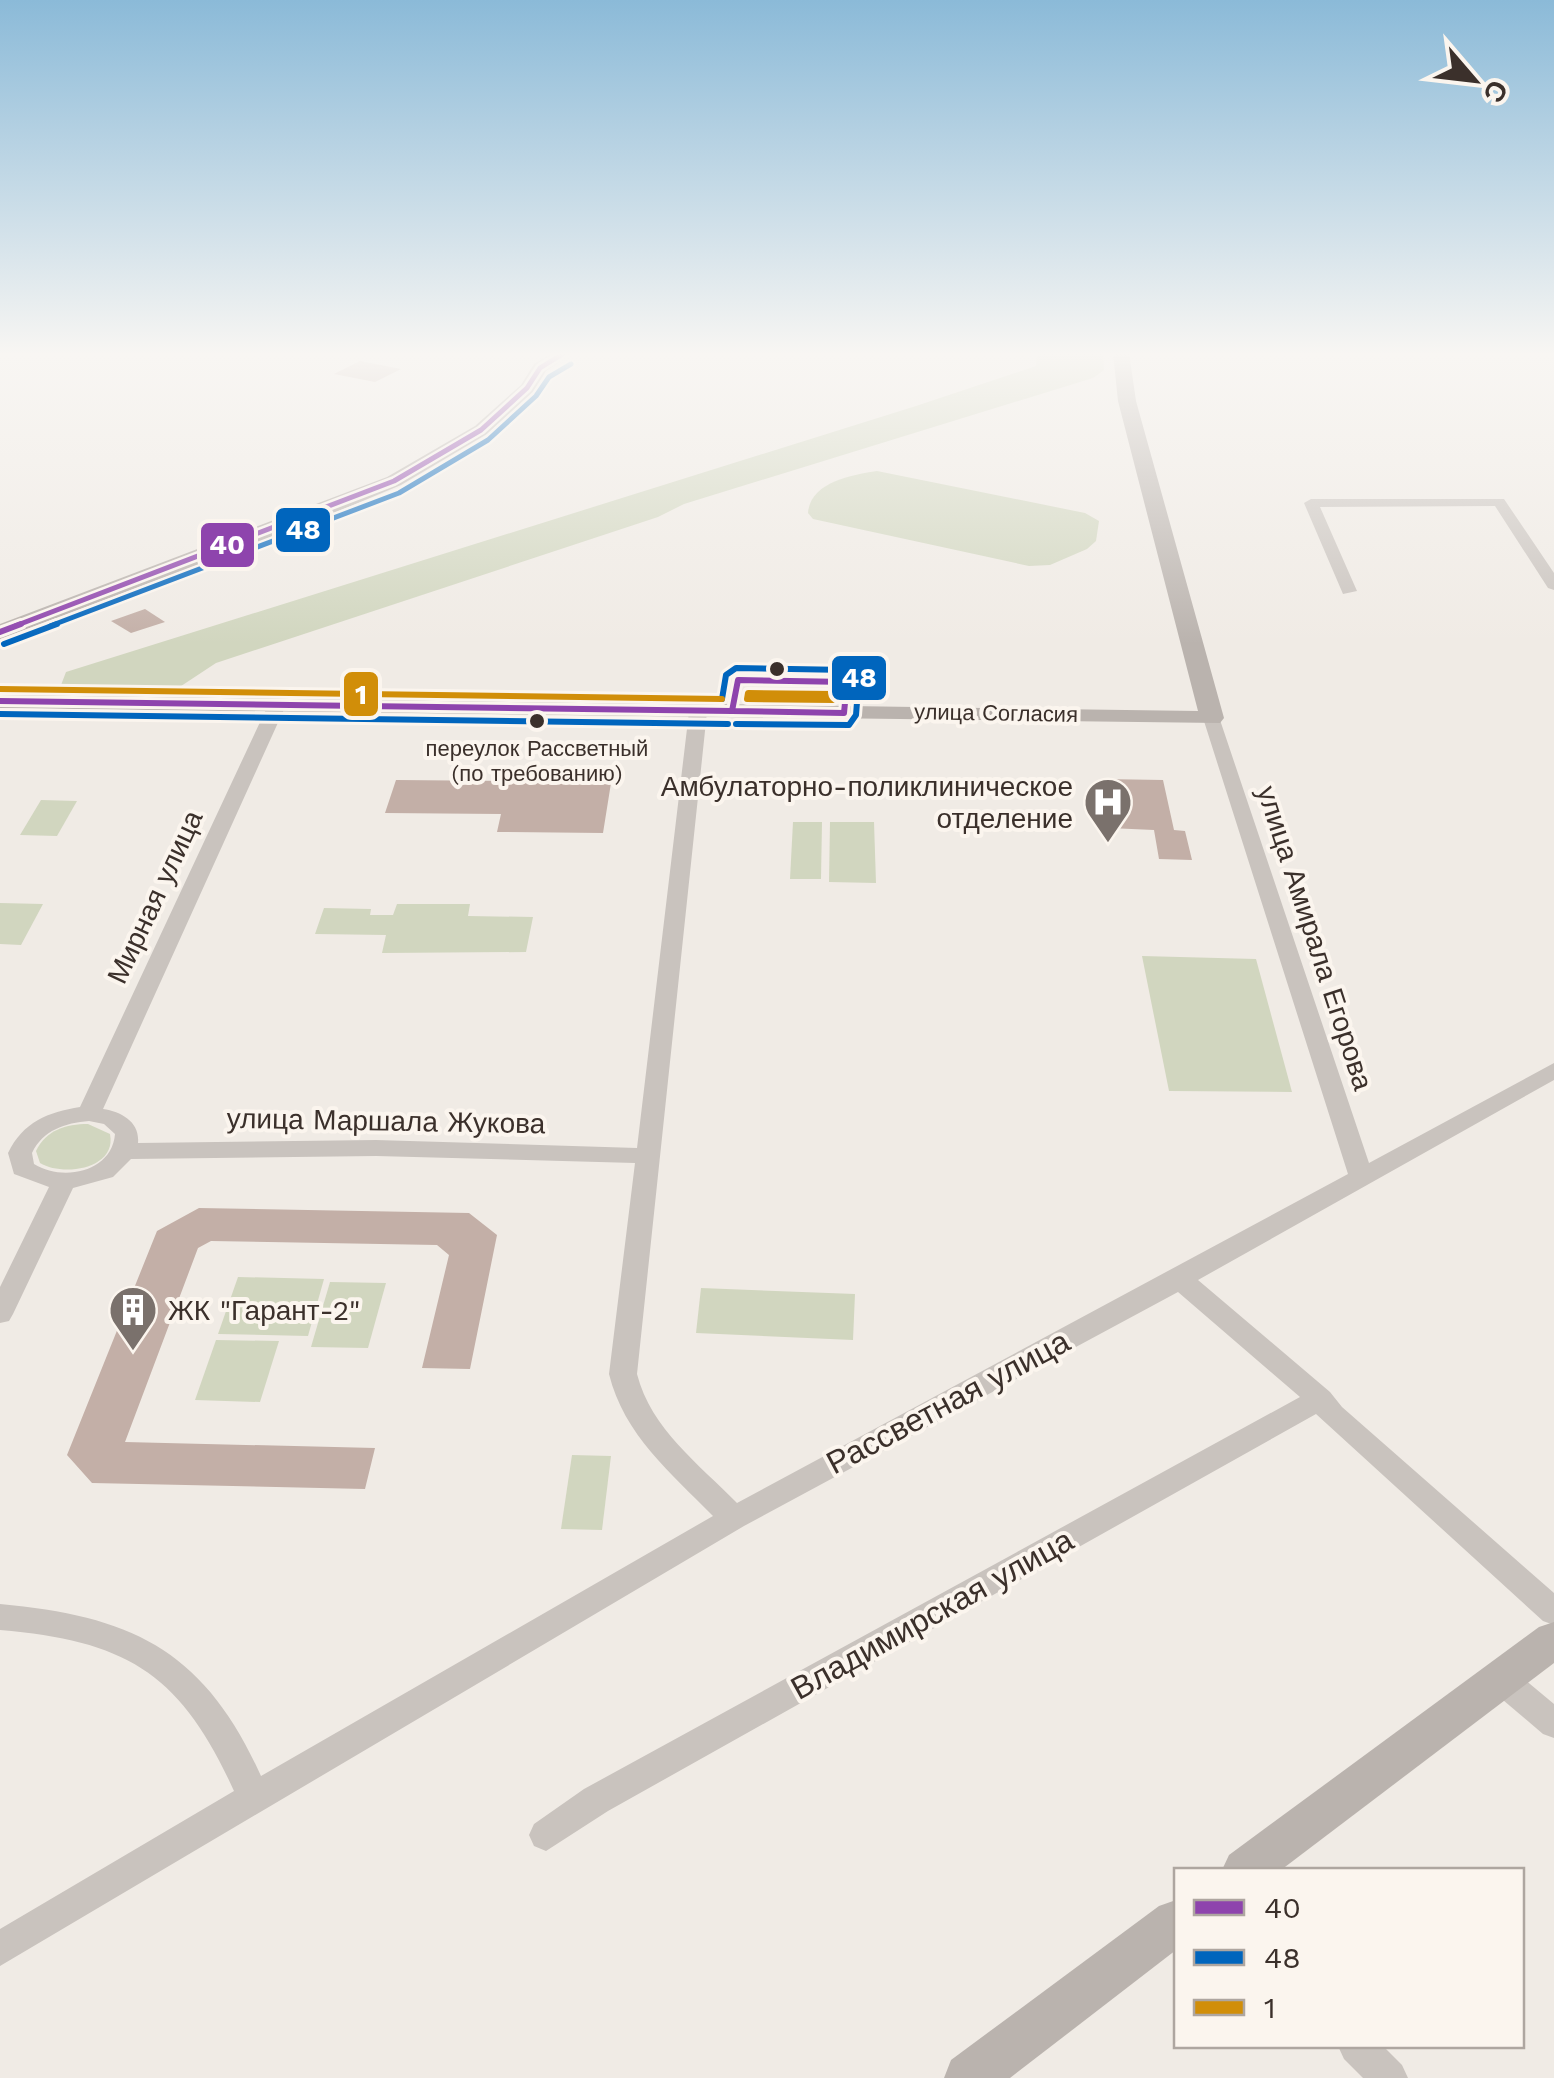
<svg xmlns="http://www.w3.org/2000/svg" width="1554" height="2078" viewBox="0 0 1554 2078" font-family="'Work Sans',sans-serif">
<rect width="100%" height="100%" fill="#f0ebe5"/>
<g fill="#d1d6bf">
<path d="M1037,353H1103L1104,370L1093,378L684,504L658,517L216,663L169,694L58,693L66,672L916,406L1036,366Z"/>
<path d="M877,471L1085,513L1099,521L1096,541L1087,549L1050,565L1029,566L813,519L808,513C810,482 852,475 877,471Z"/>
<path d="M41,800L77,801L57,836L20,835Z"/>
<path d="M793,822H822L821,879H790Z"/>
<path d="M830,822H874L876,883L829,882Z"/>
<path d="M0,903L43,904L21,945L0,944Z"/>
<path d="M397,904H470L468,916L533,917L526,952L382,953L386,935L315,934L324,908L371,909L370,915H393Z"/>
<path d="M1142,956L1256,959L1292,1092L1169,1091Z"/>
<path d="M88,1124L110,1134C117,1169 63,1177 40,1163L36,1151C46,1130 66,1124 88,1124Z"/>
<path d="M238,1277L324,1279L308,1336L218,1334Z"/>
<path d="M330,1282L386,1283L368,1348L311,1347Z"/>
<path d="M701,1288L855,1294L853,1340L696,1333Z"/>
<path d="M216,1340L279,1341L260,1402L195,1400Z"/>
<path d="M572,1455L611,1456L602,1530L561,1529Z"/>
</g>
<g fill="#c3afa7">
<path d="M360,361L401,369L375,382L334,374Z"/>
<path d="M145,609L165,622L131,633L111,621Z"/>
<path d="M523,773H594L611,783L603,833L497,832L501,814L385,813L396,780L509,781Z"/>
<path d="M1102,779L1163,780L1174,830L1185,831L1192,860L1159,859L1154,830L1109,828Z"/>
<path d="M199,1208L469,1213L497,1235L470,1369L422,1368L449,1255L437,1245L211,1241L198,1248L125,1442L375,1448L365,1489L92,1483L67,1455L157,1231Z"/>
</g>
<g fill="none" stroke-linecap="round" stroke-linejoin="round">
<g fill="#c9c3be" fill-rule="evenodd">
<path d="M1504,499L1554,573V590L1548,588L1495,506L1320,507L1357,591L1343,594L1304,503L1311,499Z"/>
<path d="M277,700L286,705L103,1109C122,1112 140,1122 138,1143L376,1140L637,1148L689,712L698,707L707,712L637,1374C651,1429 699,1464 737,1503L1348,1174L1203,718L1212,713L1218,714L1369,1163L1554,1063V1080L1198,1280L1330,1392L1342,1407L1554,1593V1625L1543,1621L1316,1414L608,1811L546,1851L534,1846L529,1835L534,1824L584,1789L1300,1397L1178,1292L744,1526L0,1966V1929L234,1791C181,1674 128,1641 0,1630V1604C133,1616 205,1651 261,1776L713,1516C671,1473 624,1435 609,1374L635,1163L376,1156L131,1159L113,1177L73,1188L13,1314L9,1321L0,1323V1287L49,1187L14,1174L8,1153C23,1122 48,1112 80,1107L268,705ZM89,1121L104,1124L115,1134C112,1172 63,1182 34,1164L32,1153C43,1130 65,1123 89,1121Z"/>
<path d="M1501,1665L1512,1669L1554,1704V1738L1543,1734L1490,1689L1485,1679L1490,1669Z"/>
<path d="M1338,2046H1383L1402,2065L1408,2078H1363L1344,2059Z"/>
</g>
<g fill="#bab3ae" fill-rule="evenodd">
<path d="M552,353H572L546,371L533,392L487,434L401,485L310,523L0,639V624L387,477L475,426L521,385L534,364Z"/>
<path d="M1113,353H1129L1136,401L1224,718L1220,723L0,708V694L1198,711L1118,401Z"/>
<path d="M1554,1622V1663L1281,1870H1222L1229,1855L1539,1627Z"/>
<path d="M1176,1900V1950L1010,2078H944L951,2060L1159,1906Z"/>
</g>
<g stroke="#fbf5ee" stroke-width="10">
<path id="bus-1-far1" d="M15,626L394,481L481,430L527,388L540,368L564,353"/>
</g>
<g stroke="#fbf5ee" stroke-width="12">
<g id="bus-1">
<path d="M0,632L21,624"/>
<path d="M738,680L847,682L844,713L732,711Z"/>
<path d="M0,701L732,711"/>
</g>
</g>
<g stroke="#fbf5ee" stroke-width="10">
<path id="bus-2-far1" d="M50,626L399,493L488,440L536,396L549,377L571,364"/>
</g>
<g stroke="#fbf5ee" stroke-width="12">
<g id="bus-2">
<path d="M4,644L57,624"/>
<path d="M722,699L726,675L736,668L848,670L859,677L856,715L849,725L736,724"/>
<path d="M0,714L728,724"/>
</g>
</g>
<g stroke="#fbf5ee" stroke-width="12">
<g id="bus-3">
<path d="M0,689L722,699"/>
<path d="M748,693L833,694V700L747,699Z"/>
</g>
</g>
<use href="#bus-1-far1" stroke="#8e44ad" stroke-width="5"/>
<use href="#bus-1" stroke="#8e44ad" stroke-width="6"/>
<use href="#bus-2-far1" stroke="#0065bd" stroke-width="5"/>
<use href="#bus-2" stroke="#0065bd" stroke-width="6"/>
<use href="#bus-3" stroke="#d18e09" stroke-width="6"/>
</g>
<linearGradient id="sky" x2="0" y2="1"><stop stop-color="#8bbad8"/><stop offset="0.55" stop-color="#f8f6f3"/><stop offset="1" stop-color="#f8f6f3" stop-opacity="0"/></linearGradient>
<rect width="1554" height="644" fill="url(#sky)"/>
<defs>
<g id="hospital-pin" transform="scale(2.5)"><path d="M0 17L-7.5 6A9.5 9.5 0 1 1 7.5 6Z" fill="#7a716c" stroke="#fbf5ee"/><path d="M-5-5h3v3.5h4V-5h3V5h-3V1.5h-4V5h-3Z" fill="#fff"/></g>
<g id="building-pin" transform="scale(2.5)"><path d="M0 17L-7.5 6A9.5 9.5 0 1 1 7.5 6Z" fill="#7a716c" stroke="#fbf5ee"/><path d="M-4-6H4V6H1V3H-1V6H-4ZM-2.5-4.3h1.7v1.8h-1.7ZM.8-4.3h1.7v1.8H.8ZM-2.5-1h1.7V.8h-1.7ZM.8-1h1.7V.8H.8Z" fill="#fff"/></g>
</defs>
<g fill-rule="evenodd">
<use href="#hospital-pin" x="1108" y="802"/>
<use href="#building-pin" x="133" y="1310"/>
</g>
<g fill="#3b302b" stroke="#fbf5ee" stroke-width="4">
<circle cx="777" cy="669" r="9"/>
<circle cx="537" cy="721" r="9"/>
</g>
<g text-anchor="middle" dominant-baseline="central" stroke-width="8" stroke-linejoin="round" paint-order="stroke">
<g font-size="22" fill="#3b302b" stroke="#fbf5ee">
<text transform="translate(996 713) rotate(1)">улица Согласия</text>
</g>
<g font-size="22" fill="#3b302b" stroke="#fbf5ee">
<text x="537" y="748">переулок Рассветный<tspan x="537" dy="25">(по требованию)</tspan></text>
</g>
<g font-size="28" fill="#3b302b" stroke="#fbf5ee" text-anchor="end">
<text x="1073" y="786">Амбулаторно-поликлиническое<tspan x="1073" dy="32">отделение</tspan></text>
<text x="168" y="1310" text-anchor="start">ЖК "Гарант-2"</text>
</g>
<g font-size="28" fill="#3b302b" stroke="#fbf5ee">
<text transform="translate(155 897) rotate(-65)">Мирная улица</text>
<text transform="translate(1315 938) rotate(72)">улица Амирала Егорова</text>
<text transform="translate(386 1121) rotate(1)">улица Маршала Жукова</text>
</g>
<g font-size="32" fill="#3b302b" stroke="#fbf5ee">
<text transform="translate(948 1402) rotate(-28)">Рассветная улица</text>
<text transform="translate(932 1614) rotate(-29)">Владимирская улица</text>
</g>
</g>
<g stroke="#fbf5ee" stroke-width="4">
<rect x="274" y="506" width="58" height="48" rx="10" fill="#0065bd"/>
<rect x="199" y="521" width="57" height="48" rx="10" fill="#8e44ad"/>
<rect x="830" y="654" width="58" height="48" rx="10" fill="#0065bd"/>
<rect x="342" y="670" width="38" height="48" rx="10" fill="#d18e09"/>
</g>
<g font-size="28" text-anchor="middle" font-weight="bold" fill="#fff">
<text x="303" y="539">48</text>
<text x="227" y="554">40</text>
<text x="859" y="687">48</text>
<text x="361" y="704">1</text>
</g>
<rect x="1174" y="1868" width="350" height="180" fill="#fbf5ee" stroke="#aea6a0" stroke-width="2.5"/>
<rect x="1194" y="1900" width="50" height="15" fill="#8e44ad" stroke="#aea6a0" stroke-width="2.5"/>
<text x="1264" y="1918" font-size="30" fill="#3b302b">40</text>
<rect x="1194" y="1950" width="50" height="15" fill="#0065bd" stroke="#aea6a0" stroke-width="2.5"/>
<text x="1264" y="1968" font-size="30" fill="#3b302b">48</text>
<rect x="1194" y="2000" width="50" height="15" fill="#d18e09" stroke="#aea6a0" stroke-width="2.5"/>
<text x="1264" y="2018" font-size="30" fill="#3b302b">1</text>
<g transform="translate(1474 80) rotate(118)" stroke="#fbf5ee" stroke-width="8" paint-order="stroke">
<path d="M0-8L18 38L0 25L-18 38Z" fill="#3b302b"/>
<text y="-15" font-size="28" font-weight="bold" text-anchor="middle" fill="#3b302b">С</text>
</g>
</svg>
